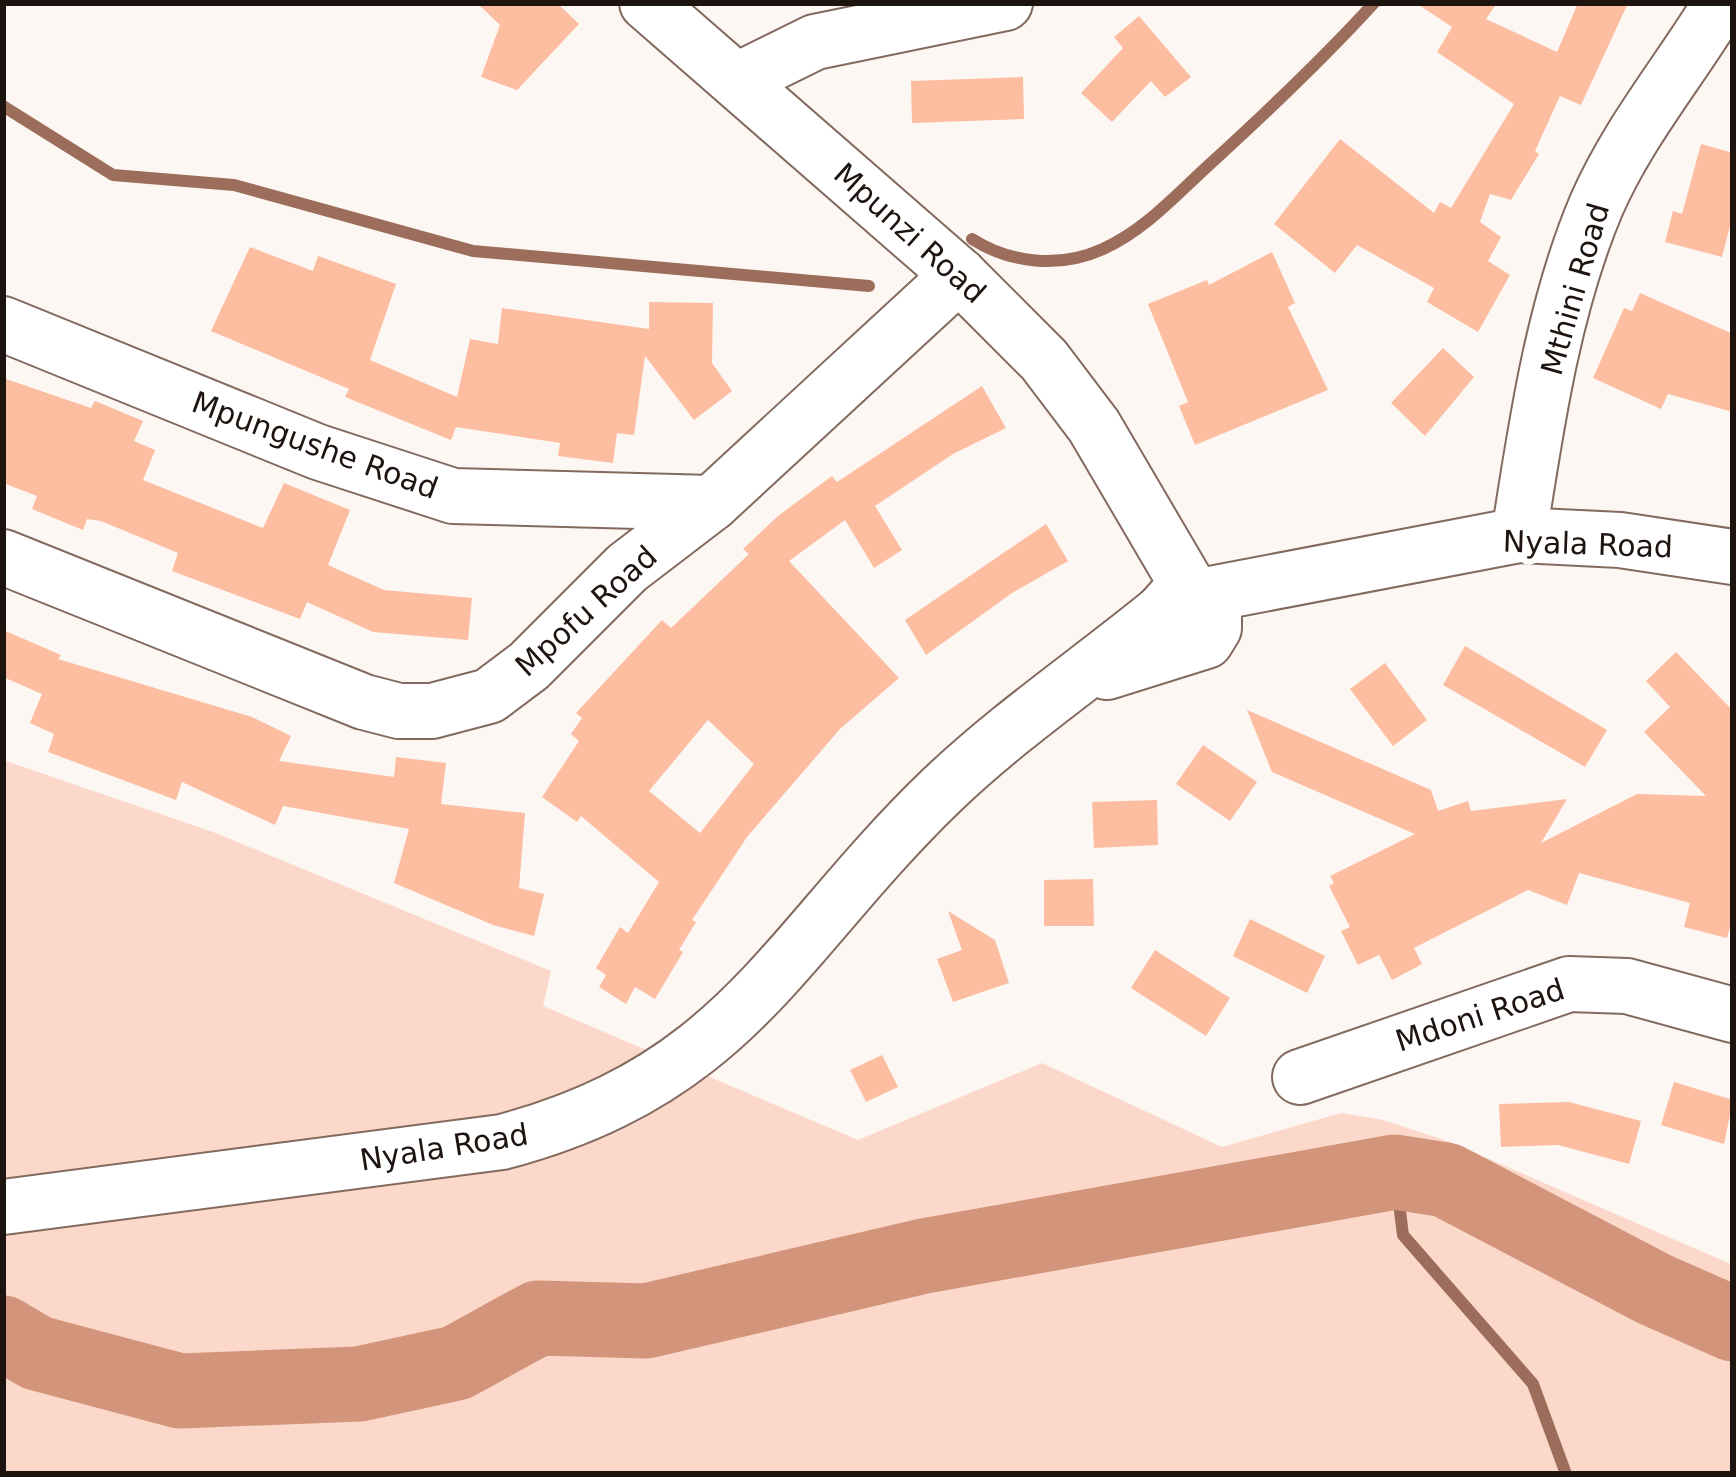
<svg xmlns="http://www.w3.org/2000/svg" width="1736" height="1477" viewBox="0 0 1736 1477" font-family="'DejaVu Sans',sans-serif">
<rect width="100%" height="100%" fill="#fdf7f4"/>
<path fill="#fbd8c9" d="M3,760L213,832L551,971L543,1006L858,1140L1042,1063L1222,1147L1341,1113L1383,1120L1450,1142L1733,1265V1474H3Z"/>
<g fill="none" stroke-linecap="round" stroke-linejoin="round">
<g stroke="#9c6d5a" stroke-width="12">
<path d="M3,106L113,175L234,185L473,251L869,286"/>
<path d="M972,239C1010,263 1059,269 1103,249C1145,230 1176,195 1210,164C1267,112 1322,60 1374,3"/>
<path d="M1395,1172L1403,1235L1533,1384L1566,1474"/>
</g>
<path stroke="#d2947a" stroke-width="75" d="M3,1333L37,1353L180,1391L359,1384L456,1363L538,1318L646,1321L924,1256L1395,1172L1446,1180L1654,1289L1733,1324"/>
</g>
<g fill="#fdbda1" fill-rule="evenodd">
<path d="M477,3H557L579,24L517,90L481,77L500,25Z"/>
<path d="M1416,3H1497L1486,19L1557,52L1578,3H1628L1581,105L1560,96L1535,151L1539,154L1511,200L1490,194L1480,222L1501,237L1488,261L1510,275L1478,332L1427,302L1434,288L1357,245L1335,273L1274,224L1340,139L1434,213L1440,202L1451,208L1514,104L1437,52L1452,27Z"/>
<path d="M1139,16L1191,77L1165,97L1151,81L1112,122L1081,93L1123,48L1114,37Z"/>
<path d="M1023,77L1024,119L912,123L911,81Z"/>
<path d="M1701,144L1733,153V215L1722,257L1665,242L1673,211L1682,214Z"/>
<path d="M250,247L313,271L318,256L396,284L370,360L457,397L470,339L498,344L502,308L649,329V302L713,303L712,363L732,391L694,420L645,356L634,435L617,433L613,463L558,456L560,443L456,427L451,440L345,397L349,389L211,331Z"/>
<path d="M1272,252L1295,303L1288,307L1328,390L1195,445L1179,406L1188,402L1148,304L1207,280L1209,285Z"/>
<path d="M1640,293L1733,334V412L1668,394L1661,409L1593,378L1624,308L1632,311Z"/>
<path d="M1443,348L1474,377L1425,436L1391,403Z"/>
<path d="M3,378L91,408L95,401L143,421L134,441L155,450L143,480L263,528L284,483L350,510L328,565L384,590L472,598L468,640L373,632L307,602L300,619L172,571L178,553L101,521L87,519L83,530L32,509L37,496L3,483Z"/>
<path d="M982,386L1006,428L953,454L875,506L902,550L874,568L845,520L789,561L899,678L840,729L747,837L692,920L696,922L679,950L683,952L655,999L635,987L626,1004L599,987L606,975L596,968L620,927L628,933L659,882L581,816L577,822L542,797L579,741L571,734L582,718L576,713L662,620L671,628L749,554L743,549L778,516L832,476L837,482ZM708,720L754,764L700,833L649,791Z"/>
<path d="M1046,524L1068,561L1012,593L926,655L905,620Z"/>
<path d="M3,630L61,655L58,659L252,717L291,736L279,761L394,777L396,757L446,763L441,804L525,813L519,888L544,894L534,936L493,925L394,883L409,829L283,806L275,825L182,782L176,800L48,752L54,734L30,723L42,694L3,677Z"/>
<path d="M1465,646L1607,730L1585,767L1443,685Z"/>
<path d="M1676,652L1733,711V915L1727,938L1684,927L1690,903L1579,873L1567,905L1528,890L1414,948L1422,964L1392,980L1379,955L1358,965L1341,931L1350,927L1329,886L1334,883L1330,876L1415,834L1272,772L1247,710L1431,790L1438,811L1468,801L1471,811L1567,799L1541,843L1637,794L1706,796L1644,732L1670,707L1646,681Z"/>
<path d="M1385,663L1427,720L1393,746L1350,689Z"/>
<path d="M1203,745L1257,782L1230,821L1176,784Z"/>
<path d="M1157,800L1158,845L1094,848L1092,802Z"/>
<path d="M1093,879L1094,926H1044V880Z"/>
<path d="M948,911L995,940L1009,983L953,1002L937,959L962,950Z"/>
<path d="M1250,919L1325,956L1307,993L1233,956Z"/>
<path d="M1155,950L1230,998L1206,1036L1131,988Z"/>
<path d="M882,1055L898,1087L866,1102L850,1070Z"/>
<path d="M1674,1082L1733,1100L1724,1144L1661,1125Z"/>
<path d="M1569,1102L1641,1121L1629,1164L1558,1145L1501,1147L1499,1104Z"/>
</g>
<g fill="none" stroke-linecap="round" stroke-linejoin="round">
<g stroke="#836a5f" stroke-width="58">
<g id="minor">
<path d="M647,3L959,275L1044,360L1094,426L1192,593"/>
<path d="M738,80L815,42L1005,3"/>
<path d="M3,324L318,452L453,496L712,503"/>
<path d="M1519,535C1536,426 1553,308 1596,206C1628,132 1680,71 1721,3"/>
<path d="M3,557L364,702L399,711H432L489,696L529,666L627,568L712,503L959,275"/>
<path d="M1200,596L1519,535L1620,540L1733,557"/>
<path d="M1107,672L1206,641L1214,628V612L1192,593L1177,595L1162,612L1163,630L1181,646"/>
<path d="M1300,1077L1569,984L1627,986L1733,1015"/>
<path d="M3,1207L502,1142C739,1079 782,944 942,790C1010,725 1090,671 1162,612"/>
</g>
</g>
<use href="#minor" stroke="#fff" stroke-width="54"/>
</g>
<g text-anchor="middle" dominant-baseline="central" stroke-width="12" stroke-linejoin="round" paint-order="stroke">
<g font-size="30" fill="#1d130f" stroke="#fff">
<text transform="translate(910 233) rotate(42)">Mpunzi Road</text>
<text transform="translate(1575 289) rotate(-74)">Mthini Road</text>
<text transform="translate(315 445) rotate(20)">Mpungushe Road</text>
<text transform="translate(1588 544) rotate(2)">Nyala Road</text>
<text transform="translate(586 611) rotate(-42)">Mpofu Road</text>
<text transform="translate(1480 1015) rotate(-18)">Mdoni Road</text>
<text transform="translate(444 1147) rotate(-9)">Nyala Road</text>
</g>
</g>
<rect width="1736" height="1477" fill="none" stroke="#1d130f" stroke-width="12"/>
</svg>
